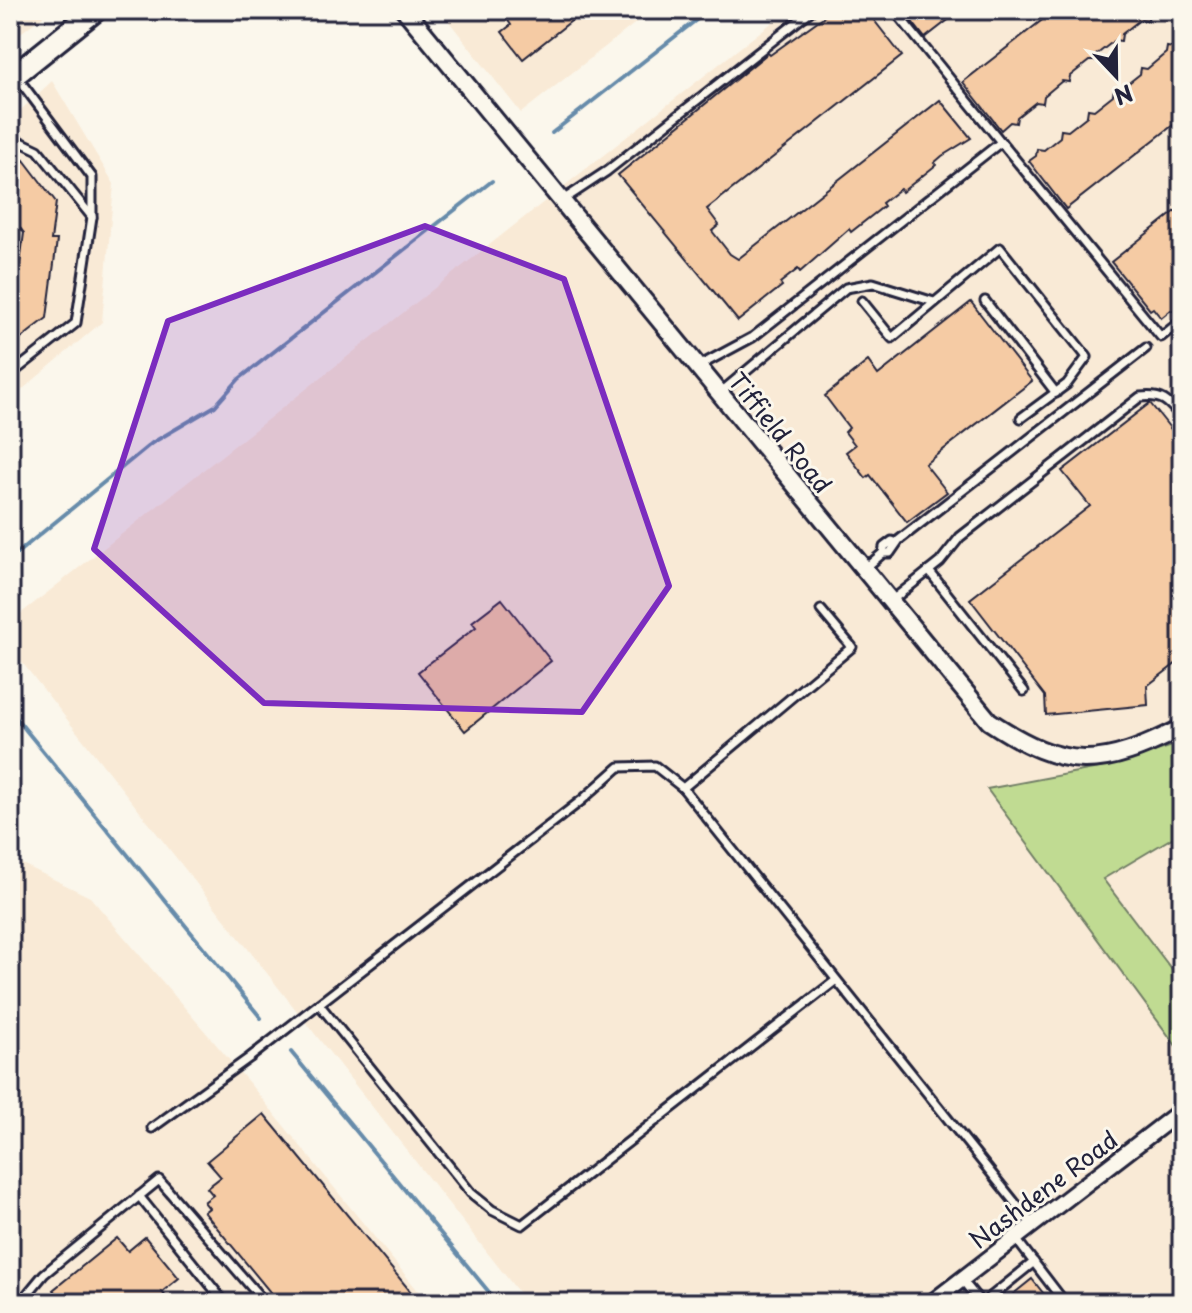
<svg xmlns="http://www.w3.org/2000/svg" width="1192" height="1313" viewBox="0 0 1192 1313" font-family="'Playpen Sans',sans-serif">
<rect width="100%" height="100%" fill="#fbf7ec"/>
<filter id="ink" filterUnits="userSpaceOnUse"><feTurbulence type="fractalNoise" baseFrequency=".0125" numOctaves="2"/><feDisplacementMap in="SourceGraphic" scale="16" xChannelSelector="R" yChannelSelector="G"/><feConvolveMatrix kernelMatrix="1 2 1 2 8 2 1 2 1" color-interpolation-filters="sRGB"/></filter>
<g filter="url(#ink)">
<g fill="#f9ead6">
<path d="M10,10H51L10,41Z"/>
<path d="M440,10H652L521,113Z"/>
<path d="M788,10H1182V1303H527L10,647V622Z"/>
<path d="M52,81L114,184L102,322L10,400V120Z"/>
<path d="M10,858L90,897L250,1084L428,1303H10Z"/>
</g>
<path fill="#c0db92" stroke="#717e66" stroke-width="2" d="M1182,743V832L1103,879L1182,983V1054L987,789L1109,766Z"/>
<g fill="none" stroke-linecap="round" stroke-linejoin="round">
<g stroke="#668baa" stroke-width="4">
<path d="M552,133L709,10"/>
<path d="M10,559L152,443L215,406L239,379L492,181"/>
<path d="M16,718L261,1018"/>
<path d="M291,1052L498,1303"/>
</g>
</g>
<g fill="#f5cba4" stroke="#22223b" stroke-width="2">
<path d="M501,10H585L523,59L502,32L511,25Z"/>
<path d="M833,10H866L902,56L707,209L719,225L712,231L730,254L738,259L940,100L971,138L942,156L934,163L936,165L902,192L900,189L882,203L884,206L851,232L849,229L800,272L798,269L780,283L782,286L738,321L618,175L768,53L770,55Z"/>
<path d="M903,10H961L925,38Z"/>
<path d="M1055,10H1149L1148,20L1141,19L1122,34L1121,41L1115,40L1096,55L1095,61H1089L1070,76L1069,82L1062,81L1044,96L1043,103L1036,102L1017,117L1016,123L1010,122L1001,130L963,82Z"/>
<path d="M1182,41V118L1066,209L1029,161L1036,156L1037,149L1044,150L1060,137L1061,130L1068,131L1087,116L1088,109L1094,110L1113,95L1114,89H1121L1140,74L1141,68L1147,69L1166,53L1167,47L1173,48Z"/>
<path d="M24,160L56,202L51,240H57L47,318L10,347V285L17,286L24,233L10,215V171Z"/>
<path d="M1182,206V301L1177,311L1171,310L1161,318L1153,308L1150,310L1111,262Z"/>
<path d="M971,302L1032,381L925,464L947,492L907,522L870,475L866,478L846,452L855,445L845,432L849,428L825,396L868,361L878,375Z"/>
<path d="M1150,403L1182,443V659L1147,686L1148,705L1046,715L1045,696L970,599L1090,506L1062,471Z"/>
<path d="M502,599L551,661L465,731L418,672L476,627L472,622Z"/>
<path d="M264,1114L306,1165L420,1303H279L204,1212L209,1208L204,1202L213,1195L207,1188L221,1177L207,1161Z"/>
<path d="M145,1237L179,1278L162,1292L171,1303H50L58,1296L53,1290L117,1238L128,1251Z"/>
<path d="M1032,1279L1051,1303H1002Z"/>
</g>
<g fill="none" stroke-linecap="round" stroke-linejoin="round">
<g stroke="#22223b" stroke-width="13">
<g id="service">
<path d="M894,10L1001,142"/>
<path d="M10,143L19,141L38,150L92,217"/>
<path d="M563,200L607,171L812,10"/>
<path d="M10,257L13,253"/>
<path d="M862,301L892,338L1000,248L1087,357L1067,384L1021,418"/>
<path d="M985,301L1056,393"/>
<path d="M699,366L753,337L1001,142L1161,337L1182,320"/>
<path d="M10,375L76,323L92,217V177L17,77"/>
<path d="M720,393L846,288L873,283L934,302"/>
<path d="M897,543L892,541L884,547L883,553H890L899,540L1146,348"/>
<path d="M863,570L883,553"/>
<path d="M929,571L1024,691"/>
<path d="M891,601L940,562L960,537L1140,397C1162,394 1168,401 1182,418"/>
<path d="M683,788L1032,1224"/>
<path d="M1182,915V916"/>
<path d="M319,1004L471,1193L492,1210L522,1225L835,981"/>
<path d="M152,1128L249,1058L582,800L619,767L655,766L683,788L852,647L821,610"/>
<path d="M139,1196L225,1303"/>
<path d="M1016,1239L1065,1303"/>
<path d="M962,1280L981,1303"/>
<path d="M20,1303L44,1274L159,1180L265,1303"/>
<path d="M983,1303L1034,1262"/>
</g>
</g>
<g stroke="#22223b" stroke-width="20">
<path id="minor" d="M931,1303L1182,1110"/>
</g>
<g stroke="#22223b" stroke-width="22">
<path id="tertiary" d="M405,10L989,721C1066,772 1101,769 1182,728"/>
</g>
<g stroke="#22223b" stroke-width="26">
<path id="secondary" d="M10,79L96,10"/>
</g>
<use href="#service" stroke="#fbf7ec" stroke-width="7"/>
<use href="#minor" stroke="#fbf7ec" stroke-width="14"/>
<use href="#tertiary" stroke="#fbf7ec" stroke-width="16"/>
<use href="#secondary" stroke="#fbf7ec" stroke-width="20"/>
</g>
</g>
<path fill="#7b2cbf" fill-opacity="0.2" stroke="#7b2cbf" stroke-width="6" stroke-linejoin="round" d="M425,226L564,279L669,586L582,712L264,703L94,549L168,321Z"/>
<g text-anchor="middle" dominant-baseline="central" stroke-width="6" stroke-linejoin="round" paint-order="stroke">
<g font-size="24" fill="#22223b" stroke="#fbf7ec">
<text transform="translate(781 432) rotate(51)">Tiffield Road</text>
<text transform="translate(1043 1189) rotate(-37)">Nashdene Road</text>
</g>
</g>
<rect width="1192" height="1313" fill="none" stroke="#fbf7ec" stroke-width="40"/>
<rect x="20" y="20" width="1152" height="1273" fill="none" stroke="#22223b" stroke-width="3" filter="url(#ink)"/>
<g transform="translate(1116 76) rotate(158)" stroke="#fbf7ec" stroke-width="6" paint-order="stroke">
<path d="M0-6L14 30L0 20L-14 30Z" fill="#22223b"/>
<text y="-12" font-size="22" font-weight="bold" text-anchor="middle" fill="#22223b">N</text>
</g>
</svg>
